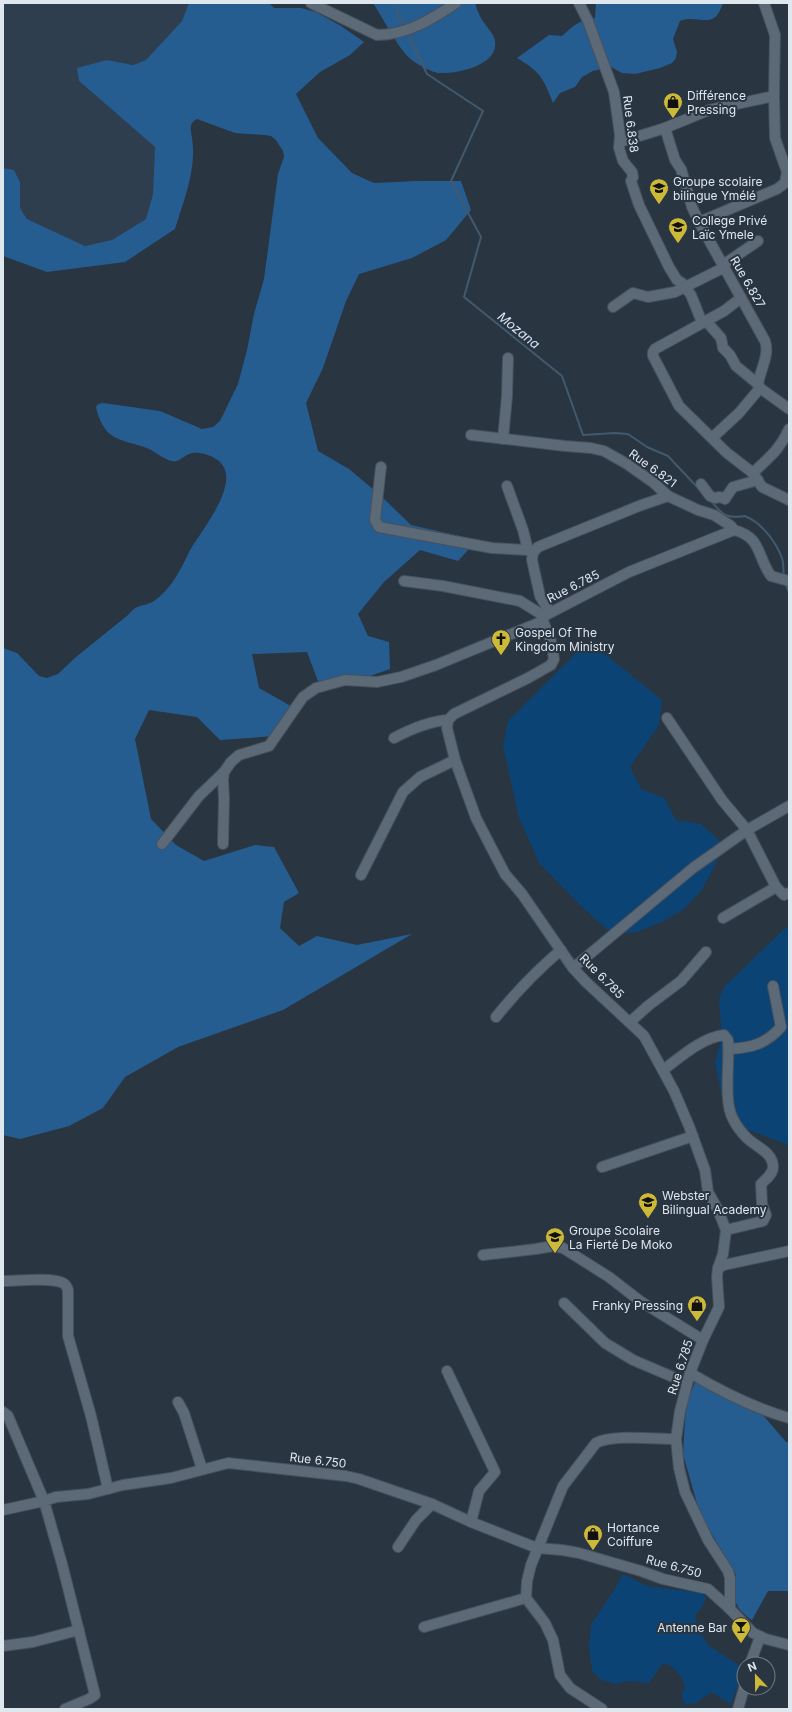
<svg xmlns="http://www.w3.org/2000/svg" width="792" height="1712" viewBox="0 0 792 1712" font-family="Inter,sans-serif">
<rect width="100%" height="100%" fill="#293541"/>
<path fill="#2f3e4f" d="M3,3H189L182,21L146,60L133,65L107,60L79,81L155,147L153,194L146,219L112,240L85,246L27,219L20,208V182L14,171L3,168Z"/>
<g fill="#0b4474">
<path d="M579,650L605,654L662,700L659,725L630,767L641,789L664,798L676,820L701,824L725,846L702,890L684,909L662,922L637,932L612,934L580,905L539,863L519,818L503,746L508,721Z"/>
<path d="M789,926V1145L743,1128L725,1111L715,1062L722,1037L719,999L724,987L781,932Z"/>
<path d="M623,1574L647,1586L702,1593L706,1598L700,1610L695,1615L697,1628L708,1645L744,1669L731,1704L711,1692L697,1703L685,1704C681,1697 681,1694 685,1687C681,1674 678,1671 666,1663L661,1665L649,1683L629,1681L616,1684L602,1680L592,1671L589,1645L591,1625L613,1592Z"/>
</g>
<g fill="#265d90">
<path d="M189,3H269L274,8H301L316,12L341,26L364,42L350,55L320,72L296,94L318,138L352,173L374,183L417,181H461L471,210L446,240L412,258L359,274L346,301L323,368L306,403L318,451L349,469L380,495L411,525L477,540L458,561L420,550L384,582L358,614L368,636L389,642L390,669L353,682L318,681L307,652L252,654L259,688L298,710L275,736L220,740L197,717L149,710L135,739L151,819L176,845L204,861L255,845L274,847L299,893L284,902L280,928L299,946L317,936L357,945L412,934L283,1010L178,1047L125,1077L103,1108L69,1126L20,1139L3,1135V648L17,653L39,676L47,678L58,674L76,657L128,615C139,602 142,608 154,601C170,590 181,570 189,552C199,533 247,478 216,459C210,455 200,452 193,453C186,454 182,459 177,461C167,463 158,453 149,449C137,443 121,443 110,434C104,430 97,415 96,407L98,404L103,403L160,411L202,429L213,427L220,421L238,384L247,350L254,314L264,279L278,174L284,157L283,151L276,140L271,136L264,135L235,133L197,119C188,124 191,129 192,138C197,169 184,199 175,229L125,262L47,272L3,256V168L14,170L20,182V208L27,219L85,246L112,240L146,219L153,194L155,147L79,81L77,68L107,60L133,65L146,60L182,21Z"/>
<path d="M373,3H475C477,9 479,15 482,20C486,26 494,34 495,41C499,66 456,74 438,73C431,72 419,65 413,61C399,51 383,18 373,3Z"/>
<path d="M596,3H723C722,7 721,8 719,12C711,28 694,14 680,21L673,39L677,52L676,58L672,63L660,68L635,74L622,73L611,67L593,71L582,77L575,87L560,93L553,103C543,77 540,72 517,58L549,35L562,36C572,27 580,19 595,18Z"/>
<path d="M695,1382L713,1389L762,1414L786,1442H789V1591H768L752,1620C734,1608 731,1596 736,1575L700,1514L683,1454L686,1405Z"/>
</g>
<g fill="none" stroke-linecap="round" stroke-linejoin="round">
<g stroke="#43596d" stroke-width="2">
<path d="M397,3L398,14L404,26"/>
<path d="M407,32L427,74L483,111L451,181L481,237L464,297L562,376L583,435L615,433L628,434L647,447L668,456L698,488"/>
<path d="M711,501C723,515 726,519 745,516C762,523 776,542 782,558C784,564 783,571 784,577"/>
<path d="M785,583L789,592"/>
</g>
<g stroke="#47515b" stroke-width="12">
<g id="minor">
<path d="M311,3L377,35C407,35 432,19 456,3"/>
<path d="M579,3L588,21L614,92L620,135L619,148L623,161L632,172L633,177L631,181L639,205L669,267L677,280L682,283L691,295L701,320L706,321L721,338L723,348L730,355L736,366L758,384L760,388L789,409"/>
<path d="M665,128L675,160L681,169L692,207L699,222L765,341C770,355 760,370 758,384"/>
<path d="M620,142L665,128L709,110L774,96"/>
<path d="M699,222L777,189L785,183L787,172L775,138L774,96L775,35L764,3"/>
<path d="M723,265L758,241"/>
<path d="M741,298L724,311L655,349L653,352V356L679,406L727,453L753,473"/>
<path d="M613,307L633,293L648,297L675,292L725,267"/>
<path d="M789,429C779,451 769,457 753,473L762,487L789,500"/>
<path d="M471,435L565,446L591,448L604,451L627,464L654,483L668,496L698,510L714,515L731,526L734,530C762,537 757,557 771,576L789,581"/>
<path d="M712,438L739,413L760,388"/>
<path d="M503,439L507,396L508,358"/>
<path d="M381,467L375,520L379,527L492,548L528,550L533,553"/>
<path d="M701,484L710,496L715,498L720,497L725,499L733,487L758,480"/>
<path d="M507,486L523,530L528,550"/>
<path d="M404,581L443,586L520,601L544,616"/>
<path d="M550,612L540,596L532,560L533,553L538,547L639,506L668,496"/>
<path d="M667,718L722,800L747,830L776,887L723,918"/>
<path d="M394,738C411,729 429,721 448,720"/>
<path d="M162,844L199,796L224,772"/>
<path d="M223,844L224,799L223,780L224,772L231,762L239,755L269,746L303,697L316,688L345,680L377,682L401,677L436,665L543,621"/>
<path d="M361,875L403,792L420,777L455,760"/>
<path d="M776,887L784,895L789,893"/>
<path d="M573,968L693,868L747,830L789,806"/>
<path d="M496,1017C517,991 536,971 561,950"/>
<path d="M630,1022L649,1005L681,981L706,952"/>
<path d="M729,1049C751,1048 766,1044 781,1027L773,986"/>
<path d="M663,1070C681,1057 701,1038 724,1035L728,1040C730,1062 723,1101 733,1119C736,1125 742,1133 747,1138C756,1147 773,1152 773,1167C773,1174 766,1179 761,1184L762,1204L766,1215L763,1221L726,1230"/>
<path d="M602,1167L693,1136"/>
<path d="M483,1255L536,1249L553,1246L563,1248L609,1277L640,1301L703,1340"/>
<path d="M718,1268L724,1265L789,1251"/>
<path d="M3,1281C17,1281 51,1277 63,1283C65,1284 67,1287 68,1290V1336L91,1416L108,1489"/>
<path d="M564,1303L605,1343L633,1360L687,1383"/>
<path d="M447,1371L495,1472L479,1491L471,1522"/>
<path d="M690,1373C722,1392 753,1408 789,1418"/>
<path d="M178,1402L184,1413L202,1469"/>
<path d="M3,1412L8,1416L44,1501L3,1510"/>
<path d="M398,1547L416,1520L432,1504"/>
<path d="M730,1609V1578L728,1571L708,1540L685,1492L679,1468L676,1439L680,1411L690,1373L703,1340L719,1307L717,1277L718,1268L723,1254L726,1230L718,1210L708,1192L705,1170L689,1126L674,1091L644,1036L585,981L573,968L522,894L505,874L492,849L476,818L455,760L447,728L448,720L454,714L528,678L551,665L554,659L551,641L543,621L544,616L629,572L734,530"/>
<path d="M424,1627L526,1598"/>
<path d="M3,1646L33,1642L79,1630"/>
<path d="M750,1664L760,1637"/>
<path d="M65,1709L89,1699L95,1695L62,1564L44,1501L56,1497L88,1494L123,1485L171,1478L228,1463L346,1476L359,1479L432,1504L471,1522L537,1548L562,1550L579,1553L641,1571L663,1579L708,1589L730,1609L753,1633L766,1639L789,1645"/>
<path d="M602,1709L570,1688L560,1675L553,1640L545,1623L526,1598L527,1581L531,1565L563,1486L596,1443C613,1434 656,1439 676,1439"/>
<path d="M738,1709L744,1688"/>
</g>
</g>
<use href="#minor" stroke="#5c6977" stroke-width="10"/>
</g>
<defs>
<g id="shop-pin" transform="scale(1)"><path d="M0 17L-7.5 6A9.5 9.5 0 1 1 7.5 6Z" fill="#cdb938" stroke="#293541"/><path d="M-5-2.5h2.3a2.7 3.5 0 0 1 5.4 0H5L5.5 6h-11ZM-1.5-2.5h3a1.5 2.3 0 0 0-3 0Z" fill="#111"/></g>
<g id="school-pin" transform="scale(1)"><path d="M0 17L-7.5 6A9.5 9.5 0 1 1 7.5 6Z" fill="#cdb938" stroke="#293541"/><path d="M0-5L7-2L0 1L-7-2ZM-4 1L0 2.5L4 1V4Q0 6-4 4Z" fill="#111"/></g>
<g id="church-pin" transform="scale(1)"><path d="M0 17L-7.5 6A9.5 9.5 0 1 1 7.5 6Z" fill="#cdb938" stroke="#293541"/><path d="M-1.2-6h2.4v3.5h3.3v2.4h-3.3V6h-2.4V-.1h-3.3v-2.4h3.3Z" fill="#111"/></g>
<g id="bar-pin" transform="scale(1)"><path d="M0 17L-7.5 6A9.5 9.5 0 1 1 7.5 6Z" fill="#cdb938" stroke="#293541"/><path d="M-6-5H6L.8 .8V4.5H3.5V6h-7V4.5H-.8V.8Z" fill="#111"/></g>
</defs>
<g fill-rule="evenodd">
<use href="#shop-pin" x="673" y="102"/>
<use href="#school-pin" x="659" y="188"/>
<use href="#school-pin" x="678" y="227"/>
<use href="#church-pin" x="501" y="639"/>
<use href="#school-pin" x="648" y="1202"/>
<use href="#school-pin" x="555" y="1237"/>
<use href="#shop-pin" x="697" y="1305"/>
<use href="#shop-pin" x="593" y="1534"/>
<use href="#bar-pin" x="741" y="1627"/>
</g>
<g text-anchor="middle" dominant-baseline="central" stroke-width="4" stroke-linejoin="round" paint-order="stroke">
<g font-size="12" fill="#dee6ee" stroke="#293541" text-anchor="start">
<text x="687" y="95">Différence<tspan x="687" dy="14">Pressing</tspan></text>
<text x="673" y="181">Groupe scolaire<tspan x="673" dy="14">bilingue Ymélé</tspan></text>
<text x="692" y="220">College Privé<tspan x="692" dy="14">Laïc Ymele</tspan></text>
<text x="515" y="632">Gospel Of The<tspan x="515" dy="14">Kingdom Ministry</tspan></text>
<text x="662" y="1195">Webster<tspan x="662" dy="14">Bilingual Academy</tspan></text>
<text x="569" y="1230">Groupe Scolaire<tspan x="569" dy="14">La Fierté De Moko</tspan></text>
<text x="683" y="1305" text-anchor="end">Franky Pressing</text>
<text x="607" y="1527">Hortance<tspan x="607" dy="14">Coiffure</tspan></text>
<text x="727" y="1627" text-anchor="end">Antenne Bar</text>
</g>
<g font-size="12" fill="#dee6ee" stroke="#293541">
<text transform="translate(631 124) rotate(83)">Rue 6.838</text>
<text transform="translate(748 282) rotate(60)">Rue 6.827</text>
<text transform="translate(653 468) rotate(36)">Rue 6.821</text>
<text transform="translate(573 586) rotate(-27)">Rue 6.785</text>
<text transform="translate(602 976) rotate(45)">Rue 6.785</text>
<text transform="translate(680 1367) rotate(-72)">Rue 6.785</text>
<text transform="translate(318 1460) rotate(7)">Rue 6.750</text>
<text transform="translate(674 1566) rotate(15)">Rue 6.750</text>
</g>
<g font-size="13" font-style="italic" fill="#d6e5f4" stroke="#293541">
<text transform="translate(519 330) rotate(39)">Mozana</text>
</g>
</g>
<rect width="792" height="1712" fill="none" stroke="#dee6ee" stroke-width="8"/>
<g transform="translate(756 1676) rotate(338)"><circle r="19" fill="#293541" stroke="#717c86"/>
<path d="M0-3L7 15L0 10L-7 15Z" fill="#cdb938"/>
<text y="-6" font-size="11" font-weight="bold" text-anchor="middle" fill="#dee6ee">N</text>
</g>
</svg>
